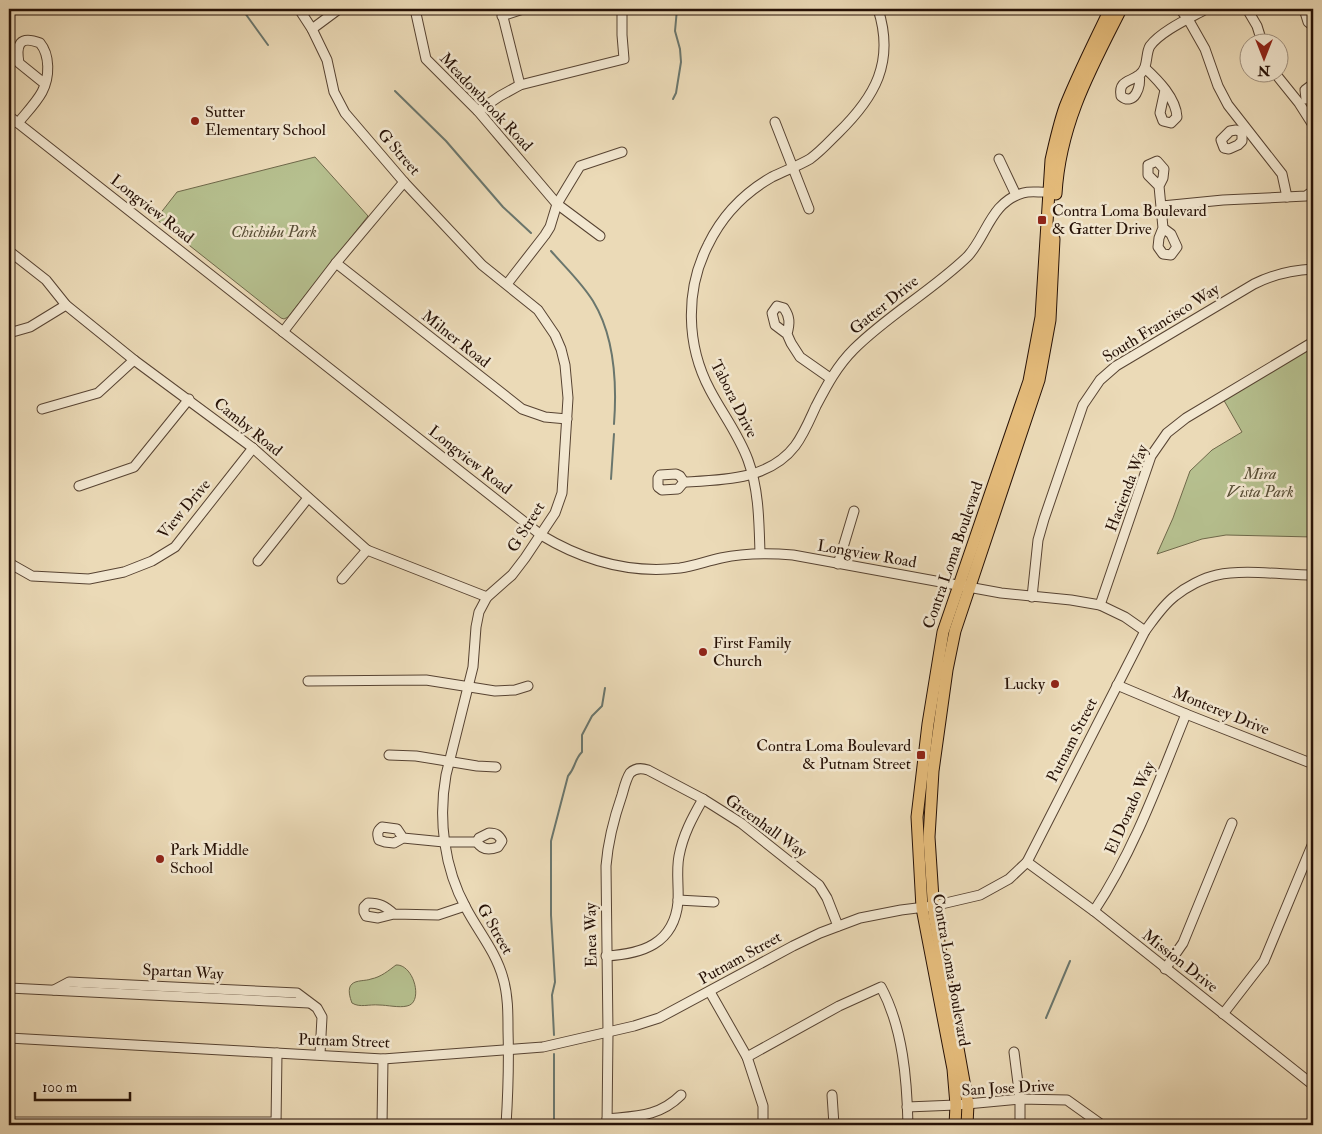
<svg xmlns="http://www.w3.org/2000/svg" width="1322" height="1134" viewBox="0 0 1322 1134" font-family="'IM FELL Double Pica',serif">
<rect width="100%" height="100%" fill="#ebdab7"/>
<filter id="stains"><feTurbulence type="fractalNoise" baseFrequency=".004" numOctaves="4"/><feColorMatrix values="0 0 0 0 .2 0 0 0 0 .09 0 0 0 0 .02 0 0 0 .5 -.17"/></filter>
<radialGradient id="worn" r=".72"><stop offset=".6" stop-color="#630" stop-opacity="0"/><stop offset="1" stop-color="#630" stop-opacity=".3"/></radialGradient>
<g fill="#b6c08f" stroke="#6e684a">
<path d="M315,157L368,216L288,317L284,319L281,318L156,219L177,192Z"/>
<path d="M1313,342V537L1226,535L1202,539L1157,554L1173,518L1190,471L1212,450L1242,432L1222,397Z"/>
<path d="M396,965C414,964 424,1003 407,1006C399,1008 387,1005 379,1005C369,1004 360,1008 352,1003C350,998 347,988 352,984C356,980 366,981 371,979C381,977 388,971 396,965Z"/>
</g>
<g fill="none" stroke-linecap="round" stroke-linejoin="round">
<g stroke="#6a766d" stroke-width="2">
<path d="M242,9L268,45"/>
<path d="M395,91L446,141L503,207L531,233"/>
<path d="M673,99L676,93L681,62L680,49L675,31L677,9"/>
<path d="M551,251C565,267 582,283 593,301C615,337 617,384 614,424"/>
<path d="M611,479L614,434"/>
<path d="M1046,1018L1070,961"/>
<path d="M554,1035L552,995L555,982L551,915V841L568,776C576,767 574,760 582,752V735L592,716L602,706L605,688"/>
<path d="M554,1125V1054"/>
</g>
<g stroke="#574332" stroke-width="11">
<g id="minor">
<path d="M299,9L312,29L327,60L334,92L345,113L404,182L482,265L538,310L555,335L561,349L565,365L568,398L562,493L555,513L525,558L512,575L487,597L479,612L476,627L473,667L446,775C438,819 444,868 466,908C478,931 496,952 503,978C508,995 508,1013 508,1030C509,1062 508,1094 506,1125"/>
<path d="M415,9L426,59L478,111L557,204L600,236"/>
<path d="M501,9L520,85"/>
<path d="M1180,9L1188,19L1205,49L1218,86L1228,105L1282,174L1287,197"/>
<path d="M1247,9L1257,26L1262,42"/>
<path d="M1304,9L1308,22L1313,26"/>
<path d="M502,16L523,9"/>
<path d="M312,29L339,9"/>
<path d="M1145,68C1158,80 1176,98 1177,117L1171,123L1163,121L1160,113L1165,90"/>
<path d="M1274,72L1299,103L1313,125"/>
<path d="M1139,75C1142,86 1134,107 1121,96C1118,80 1131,82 1139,75C1149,68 1145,54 1150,46C1161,31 1190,18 1206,9"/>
<path d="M1306,99L1305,90L1313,84"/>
<path d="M478,111L500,96L520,85L624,59L622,35V9"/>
<path d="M9,116L541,535C584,561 630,574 680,568C694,566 707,561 721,558C745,553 769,553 793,555L1001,593L1071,600L1100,605L1125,617L1145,631"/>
<path d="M775,122L809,209"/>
<path d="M18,123C26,113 36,103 42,92C50,77 50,55 40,43C19,35 16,45 19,63L45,84"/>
<path d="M1236,130L1242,132V141L1238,145L1229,149L1224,148L1221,140L1230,131Z"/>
<path d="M999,159L1016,195"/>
<path d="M1159,186L1148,175V165L1157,161L1164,169L1163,178L1159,186L1163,228L1159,238L1158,247L1163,254L1171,255L1177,247L1171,234L1163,228"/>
<path d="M1162,206L1223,200L1306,196L1313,191"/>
<path d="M9,251L46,280L66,305L134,360L253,448L367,550L487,597"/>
<path d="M336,263L522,409L545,417L567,419"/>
<path d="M507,284L545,235L550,227L557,204L580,166L622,152"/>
<path d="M283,332L336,263L404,182"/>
<path d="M9,333L30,327L66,305"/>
<path d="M787,334C790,323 790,317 784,308L777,306L772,313L775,325L787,334L791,343L800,357L830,378"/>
<path d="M42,409L98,393L134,360"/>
<path d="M676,474L680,476L684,482L678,489L662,490L658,487V478L660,475Z"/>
<path d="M684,482C723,480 769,480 795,446C804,434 810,419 816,406C827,385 837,366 854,349C888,315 933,290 968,256C987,235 991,202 1023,193C1033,190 1044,194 1053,191"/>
<path d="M79,486L134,467L189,399"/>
<path d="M760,553C759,522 759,490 748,460C739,435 722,413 710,390C686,345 685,290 708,245C722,216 744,193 772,177C784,171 798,166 810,159C820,152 829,142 838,133C875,97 895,62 878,9"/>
<path d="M258,561L308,498"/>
<path d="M9,563L32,576L89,579L124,572L152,561L175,547L253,448"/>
<path d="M838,564L854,511"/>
<path d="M342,579L367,550"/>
<path d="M1032,597L1038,540L1044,519L1083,405L1100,380L1116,366L1254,284C1274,274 1291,270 1313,269"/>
<path d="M1100,605L1151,456L1167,433L1186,418L1313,342"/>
<path d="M308,681L426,680L495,691L515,690L528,686"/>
<path d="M1117,685L1186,714L1313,764"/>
<path d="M389,755L416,756L477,766L496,767"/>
<path d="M489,833C496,833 499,835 502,841L498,847C490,850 482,850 477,842L479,838Z"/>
<path d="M403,838L397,829L382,827C377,831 377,834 379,840L385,842L394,843L403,838L444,842H477"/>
<path d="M1027,862L1094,911L1313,1085"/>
<path d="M678,900L714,902"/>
<path d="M1094,911C1134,851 1159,781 1186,714"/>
<path d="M394,914C385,906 380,903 368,903L364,907V912L366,916L378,918L394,914L438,915L465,906"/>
<path d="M606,956C642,954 674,944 678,902C679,887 676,871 679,856C683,835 692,818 703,799"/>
<path d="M1165,969L1183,943L1232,823"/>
<path d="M9,988L309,1003"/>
<path d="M54,990L69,982L297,993L317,1008L322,1017L320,1054"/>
<path d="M710,992L747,1057L763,1106V1125"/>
<path d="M1223,1014L1264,961L1313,843"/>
<path d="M9,1038L383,1059L543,1047L634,1026L659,1018L793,946L820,933L860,918L901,910L933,906L980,895L1009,879L1027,862L1145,631C1154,619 1163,605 1175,596C1186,587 1203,578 1217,575C1243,569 1285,575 1313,575"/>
<path d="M1014,1052L1020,1099V1125"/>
<path d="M747,1057L839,1006L881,987C903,1028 907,1080 908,1125"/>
<path d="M832,1095L834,1125"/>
<path d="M907,1107L956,1105L1020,1099L1067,1100L1102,1125"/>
<path d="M607,1119C636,1116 659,1117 681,1095"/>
<path d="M9,1122H276"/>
<path d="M276,1125L277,1053"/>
<path d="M382,1125L383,1059"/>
<path d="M607,1125L608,1033L606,866C608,841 614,818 622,795C624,788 626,779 630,773C635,768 642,768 648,770L703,799L741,823L819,885L827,898L838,926"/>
</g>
</g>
<g stroke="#261106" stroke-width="13">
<g id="major">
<path d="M1056,194C1060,124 1090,70 1121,9"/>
<path d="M955,1125L956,1105L953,1069L922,908L917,817L928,724L943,632L1029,381L1041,317L1051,160C1055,142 1059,124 1065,107C1078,74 1095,41 1110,9"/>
<path d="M967,1125L968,1104L934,914L929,837L933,771L947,670L955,631L1039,380L1050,320L1054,239"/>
</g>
</g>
<use href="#minor" stroke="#f2e7d0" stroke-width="9"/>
<use href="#major" stroke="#e6bd7c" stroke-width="11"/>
</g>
<g fill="#8f2418" stroke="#f2e7d0" stroke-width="2">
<circle cx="195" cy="121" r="5"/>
<rect x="1037" y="215" width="10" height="10" rx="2.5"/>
<circle cx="703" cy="652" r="5"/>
<circle cx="1055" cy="684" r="5"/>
<rect x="916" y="750" width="10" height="10" rx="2.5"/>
<circle cx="160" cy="859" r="5"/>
</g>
<g text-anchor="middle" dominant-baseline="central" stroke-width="5" stroke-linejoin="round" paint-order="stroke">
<g font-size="16" fill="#261106" stroke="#f2e7d0">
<text transform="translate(486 102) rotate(47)">Meadowbrook Road</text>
<text transform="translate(399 152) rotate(49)">G Street</text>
<text transform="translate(152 209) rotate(38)">Longview Road</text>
<text transform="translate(884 305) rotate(-39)">Gatter Drive</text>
<text transform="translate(1161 323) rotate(-32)">South Francisco Way</text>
<text transform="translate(456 339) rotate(38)">Milner Road</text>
<text transform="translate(734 399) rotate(63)">Tabora Drive</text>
<text transform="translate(248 427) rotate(39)">Camby Road</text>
<text transform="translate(470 460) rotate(38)">Longview Road</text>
<text transform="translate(1127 488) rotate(-69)">Hacienda Way</text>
<text transform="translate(184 509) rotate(-50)">View Drive</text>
<text transform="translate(526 527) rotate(-58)">G Street</text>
<text transform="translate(867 554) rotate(10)">Longview Road</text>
<text transform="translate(953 555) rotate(-71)">Contra Loma Boulevard</text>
<text transform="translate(1221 711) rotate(22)">Monterey Drive</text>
<text transform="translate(1072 740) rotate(-63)">Putnam Street</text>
<text transform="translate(1130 808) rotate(-66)">El Dorado Way</text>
<text transform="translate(766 826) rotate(36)">Greenhall Way</text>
<text transform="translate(495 929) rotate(60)">G Street</text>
<text transform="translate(591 935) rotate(-91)">Enea Way</text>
<text transform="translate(740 958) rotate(-29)">Putnam Street</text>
<text transform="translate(1180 961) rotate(38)">Mission Drive</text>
<text transform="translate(951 970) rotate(80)">Contra Loma Boulevard</text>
<text transform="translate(183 972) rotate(3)">Spartan Way</text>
<text transform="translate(344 1041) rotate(2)">Putnam Street</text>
<text transform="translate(1008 1088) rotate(-3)">San Jose Drive</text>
</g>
<g font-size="16" fill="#261106" stroke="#f2e7d0" text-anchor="start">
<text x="205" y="112">Sutter<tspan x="205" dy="18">Elementary School</tspan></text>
<text x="1052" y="211">Contra Loma Boulevard<tspan x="1052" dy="18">&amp; Gatter Drive</tspan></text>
<text x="713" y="643">First Family<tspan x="713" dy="18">Church</tspan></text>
<text x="1045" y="684" text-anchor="end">Lucky</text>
<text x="911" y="746" text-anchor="end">Contra Loma Boulevard<tspan x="911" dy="18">&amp; Putnam Street</tspan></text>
<text x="170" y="850">Park Middle<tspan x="170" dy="18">School</tspan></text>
</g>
<g font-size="16" font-style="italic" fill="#584e36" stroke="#f2e7d0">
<text x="274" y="232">Chichibu Park</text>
<text x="1260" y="474">Mira<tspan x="1260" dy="18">Vista Park</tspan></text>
</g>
</g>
<rect width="1322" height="1134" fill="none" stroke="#ebdab7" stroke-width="30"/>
<rect x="10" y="10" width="1302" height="1114" fill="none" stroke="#261106" stroke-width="2.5"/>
<rect x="15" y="15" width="1292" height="1104" fill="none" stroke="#261106"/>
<g transform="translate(1264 58) rotate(180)"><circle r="24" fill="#f2e7d0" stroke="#a0917f"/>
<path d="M0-4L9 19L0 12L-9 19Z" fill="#8f2418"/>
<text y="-8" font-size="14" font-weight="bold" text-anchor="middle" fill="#261106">N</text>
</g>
<path d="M35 1092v8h95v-8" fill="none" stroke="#261106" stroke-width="2.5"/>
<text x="42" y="1092" font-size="15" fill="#261106" stroke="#f2e7d0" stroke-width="4" paint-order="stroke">100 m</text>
<rect width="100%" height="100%" filter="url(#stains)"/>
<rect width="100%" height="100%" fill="url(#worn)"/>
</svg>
